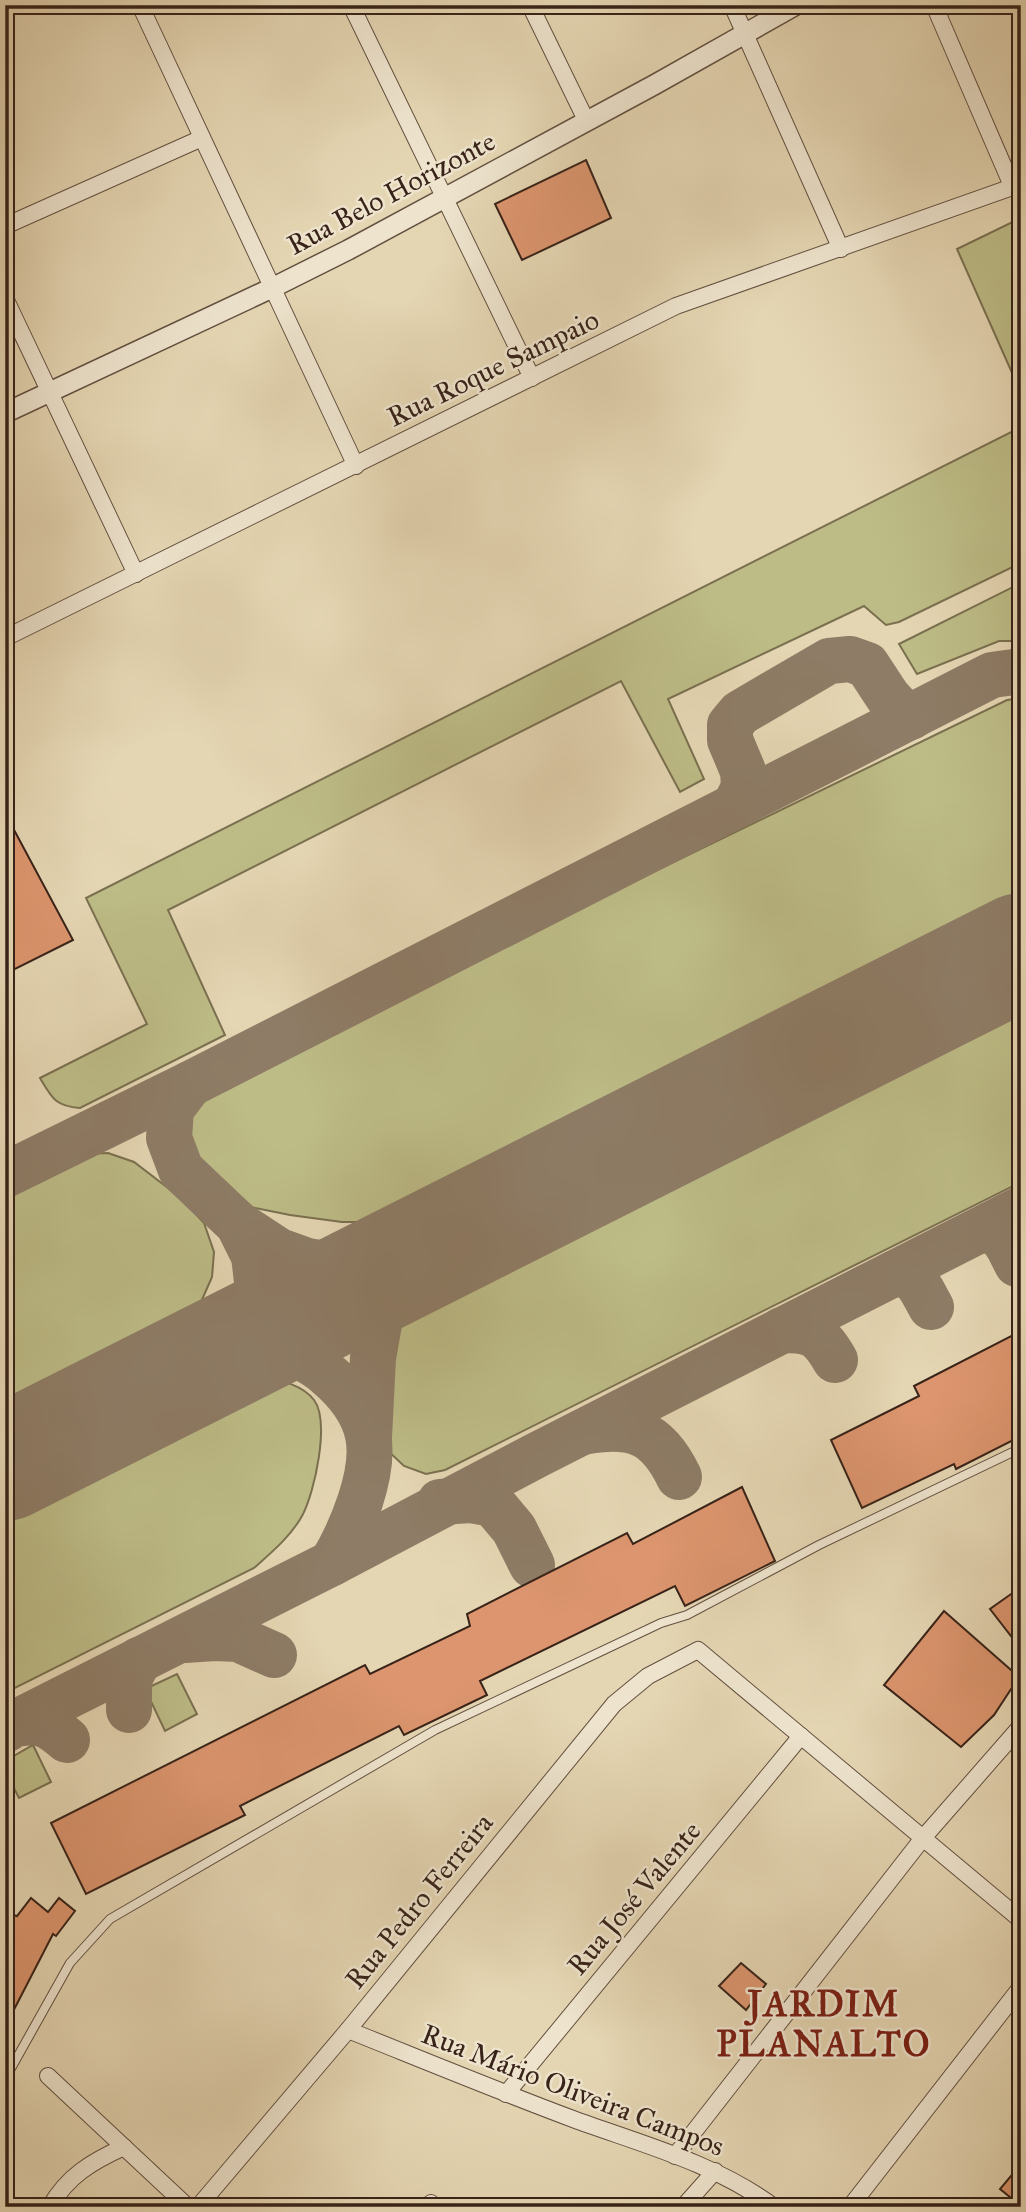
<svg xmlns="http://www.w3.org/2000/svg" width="1026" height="2212" viewBox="0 0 1026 2212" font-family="'IM FELL Great Primer',serif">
<rect width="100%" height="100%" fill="#e5d6b3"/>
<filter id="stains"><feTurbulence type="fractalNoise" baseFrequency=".00286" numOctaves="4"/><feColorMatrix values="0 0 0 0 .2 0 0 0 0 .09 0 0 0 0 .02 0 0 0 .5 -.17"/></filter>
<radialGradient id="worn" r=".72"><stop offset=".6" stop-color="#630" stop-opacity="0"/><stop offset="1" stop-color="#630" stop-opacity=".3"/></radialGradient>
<g fill="#bdbc87" stroke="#7a7050" stroke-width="2">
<path d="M1021,218V393L957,249Z"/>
<path d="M1021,427V563L899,622L886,625L864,606L668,699L704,779L680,792L621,681L168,910L225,1035L80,1108C55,1106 52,1098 40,1078L147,1024L86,898Z"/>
<path d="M1021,583V641H999L917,674L899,644Z"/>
<path d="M1021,698V899L407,1213L381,1222H342L290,1215L245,1206L215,1188L186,1157L179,1133L184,1110L197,1094L1007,700Z"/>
<path d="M1021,986V1182L445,1470L426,1474L404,1466L386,1449L379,1424L385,1338L392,1319L410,1298L434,1282Z"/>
<path d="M108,1153L134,1162L181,1198L204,1223L214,1252L212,1277L194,1318L5,1413V1191L85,1154Z"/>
<path d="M260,1376C278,1380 302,1384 314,1400C330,1421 315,1492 302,1516C291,1536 272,1552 254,1568L5,1693V1497L233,1382Z"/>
<path d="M177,1674L197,1714L165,1731L145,1689Z"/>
<path d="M33,1745L51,1782L19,1798L5,1771V1761Z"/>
</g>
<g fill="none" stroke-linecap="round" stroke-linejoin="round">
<g stroke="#8e7c66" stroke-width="46">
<path d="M735,806L744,787L743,771L730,740V725L740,713L829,661L850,659L867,665L888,697L899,709L911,717"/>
<path d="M190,1084L171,1109L169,1138L181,1170L238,1224L254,1256L258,1290L250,1318L236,1341L176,1377C205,1365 236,1348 269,1349C290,1350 312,1361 327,1374C346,1390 363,1411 368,1435C376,1473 351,1531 332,1563"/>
<path d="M5,1175L190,1084L992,675L1021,671"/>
<path d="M238,1224L279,1251L307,1261L345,1267L383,1265L422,1253L401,1276L382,1307L373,1358L369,1437"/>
<path d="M983,1229C1005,1233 1007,1245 1017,1264"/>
<path d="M893,1274C917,1273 920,1288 931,1307"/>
<path d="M782,1330C812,1330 820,1334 835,1360"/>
<path d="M583,1432C632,1423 657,1431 679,1477"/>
<path d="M440,1502L471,1500L493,1504L514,1529L532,1565"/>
<path d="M185,1640L214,1638L238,1639L274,1655"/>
<path d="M129,1710V1679L139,1660"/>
<path d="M5,1728L332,1563L537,1455L1021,1209"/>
<path d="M7,1729C13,1723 16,1724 24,1723C43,1720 53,1728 67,1740"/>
</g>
<path stroke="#8e7c66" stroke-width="116" d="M5,1463L1021,951"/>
</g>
<g fill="#dc956e" stroke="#382319" stroke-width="2">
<path d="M586,160L611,218L522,260L495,204Z"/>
<path d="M5,813L73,940L5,974Z"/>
<path d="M1021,1331V1436L956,1469L954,1464L862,1508L831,1440L919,1396L914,1386Z"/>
<path d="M742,1487L775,1561L685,1606L675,1586L480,1681L487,1695L404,1735L399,1726L240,1806L245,1815L86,1894L51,1823L365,1665L370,1674L470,1626L467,1614L627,1533L633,1544Z"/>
<path d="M1021,1587V1649L990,1609Z"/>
<path d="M944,1611L1019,1677L994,1715L961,1747L884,1685Z"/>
<path d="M31,1898L48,1912L59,1898L75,1911L56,1936L53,1934L5,2027V1913L17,1916Z"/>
<path d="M741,1963L766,1984L746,2010L719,1986Z"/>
<path d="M1021,2164V2206L1000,2189Z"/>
</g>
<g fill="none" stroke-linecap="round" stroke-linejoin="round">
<g stroke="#635040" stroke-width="10">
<path id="service" d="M5,2079L70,1963L110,1919L435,1730L661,1623L687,1615L819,1545L1021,1448"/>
</g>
<g stroke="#635040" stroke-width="18">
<g id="minor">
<path d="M140,5L356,466"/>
<path d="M351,5L532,378"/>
<path d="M530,5L586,120"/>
<path d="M732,5L841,249"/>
<path d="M934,5L1013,188"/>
<path d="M5,226L202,138"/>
<path d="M5,298L136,574"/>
<path d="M5,638L676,306L1021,184"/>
<path d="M348,2030C423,2060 498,2091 573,2119C641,2144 715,2163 774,2207"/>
<path d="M48,2076L188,2207"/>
<path d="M506,2094L801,1736"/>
<path d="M675,2156L923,1838L1021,1726"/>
<path d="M431,2203L435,2207"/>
<path d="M50,2207C67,2176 93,2161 124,2147"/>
<path d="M198,2207L348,2030L614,1704L648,1676L698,1650L1021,1920"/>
<path d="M683,2207L715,2171"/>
<path d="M850,2207L1021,1987"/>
</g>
</g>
<g stroke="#635040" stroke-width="22">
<path id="tertiary" d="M5,413L274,287L348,250L654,85L796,5"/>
</g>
<use href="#service" stroke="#eee4ce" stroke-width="8"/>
<use href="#minor" stroke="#eee4ce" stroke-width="16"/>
<use href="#tertiary" stroke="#eee4ce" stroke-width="19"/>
</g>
<g text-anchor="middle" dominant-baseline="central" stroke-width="5" stroke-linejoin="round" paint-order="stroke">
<g font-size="28" fill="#382319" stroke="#eee4ce">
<text transform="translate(391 193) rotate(-28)">Rua Belo Horizonte</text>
<text transform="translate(493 368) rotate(-26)">Rua Roque Sampaio</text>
<text transform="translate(634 1898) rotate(-50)">Rua José Valente</text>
<text transform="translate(419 1901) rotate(-51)">Rua Pedro Ferreira</text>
<text transform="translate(573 2090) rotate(21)">Rua Mário Oliveira Campos</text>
</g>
<g font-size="35" font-weight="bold" letter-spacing="2" fill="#7a1f14" stroke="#eee4ce">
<text x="824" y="2004">JARDIM<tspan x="824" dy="40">PLANALTO</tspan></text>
</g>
</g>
<rect width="1026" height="2212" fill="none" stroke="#e5d6b3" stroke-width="28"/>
<rect x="7" y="7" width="1012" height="2198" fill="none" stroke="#382319" stroke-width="3.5"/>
<rect x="14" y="14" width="998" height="2184" fill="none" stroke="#382319" stroke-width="2"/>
<rect width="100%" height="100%" filter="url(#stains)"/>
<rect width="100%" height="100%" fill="url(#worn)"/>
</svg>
